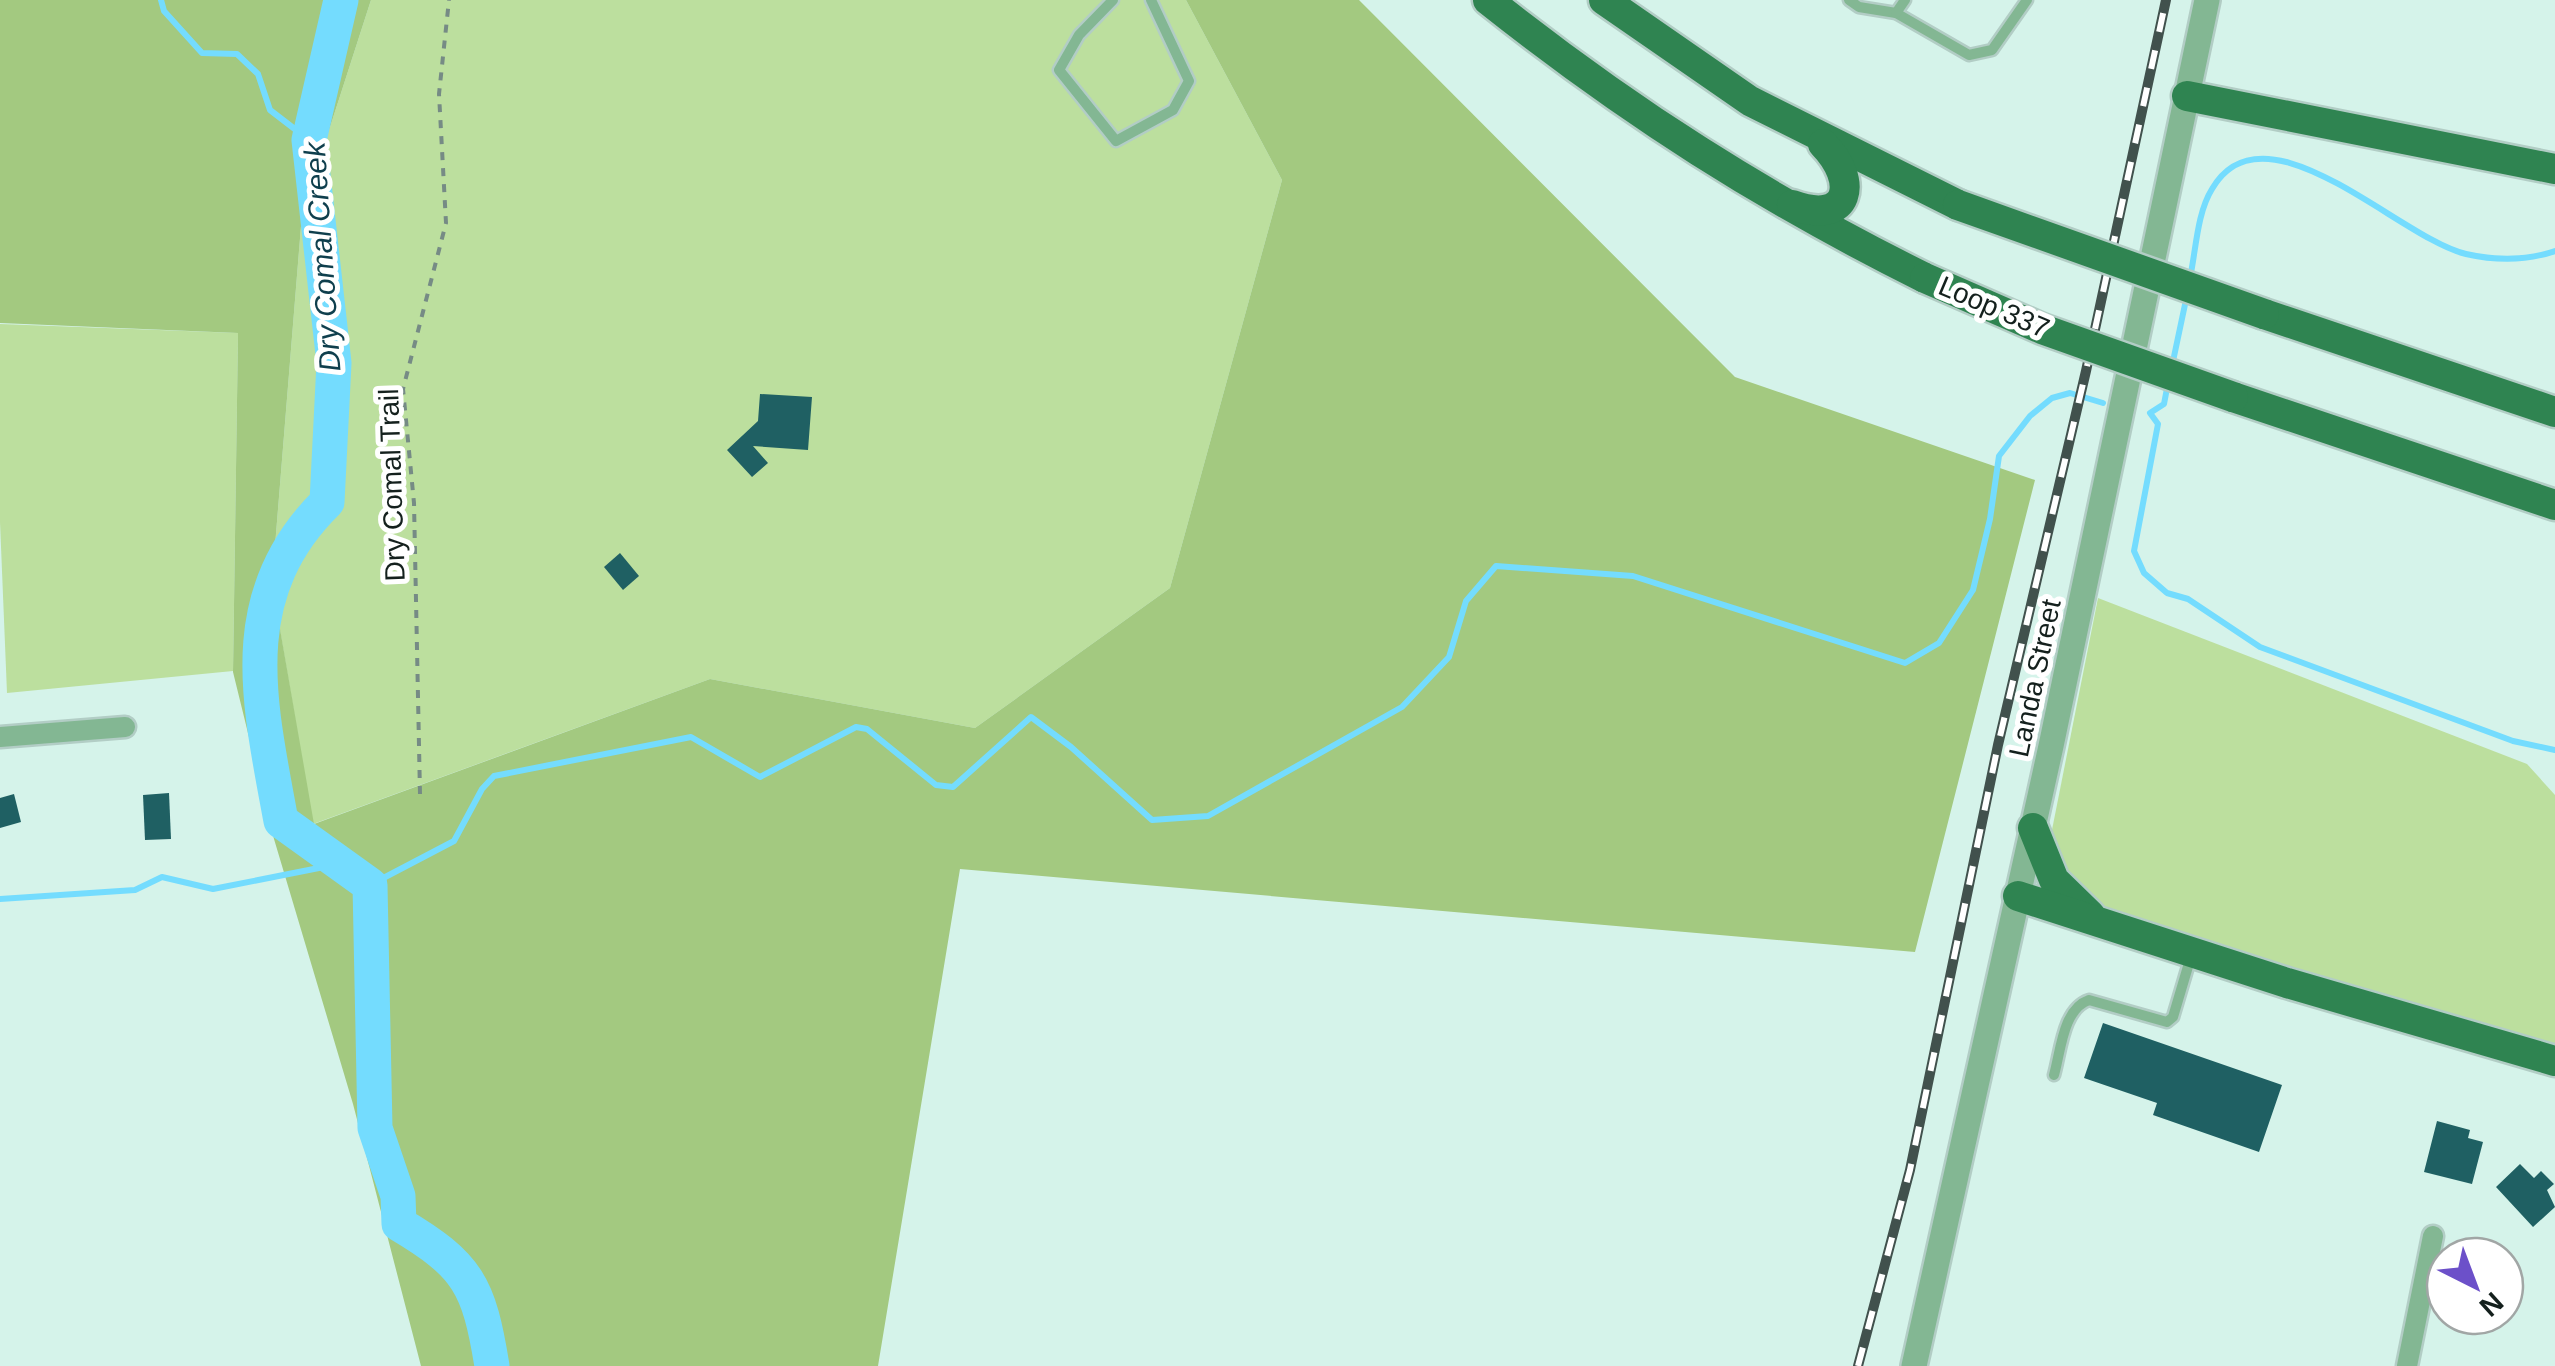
<svg xmlns="http://www.w3.org/2000/svg" width="2555" height="1366" viewBox="0 0 2555 1366" font-family="Helvetica,sans-serif">
<rect width="100%" height="100%" fill="#d5f3ea"/>
<g fill="#bcdf9e">
<path d="M371,0H1186L1282,180L1170,588L975,728L710,679L313,824L272,583L302,214Z"/>
<path d="M0,324L238,333L233,671L7,693L0,522Z"/>
<path d="M2098,598L2527,764L2555,795V1046L2119,920L2078,894L2049,845Z"/>
</g>
<path fill="#a3c980" d="M0,0H371L302,214L272,583L314,824L710,679L975,728L1170,588L1282,180L1186,0H1359L1735,377L2035,480L1915,952L960,869L878,1366H421L353,1104L274,839L233,672L238,333L0,323Z"/>
<g fill="none" stroke-linecap="round" stroke-linejoin="round">
<g stroke="#74dcfe" stroke-width="6">
<path d="M161,0L164,11L202,53L237,54L258,74L270,110L309,140"/>
<path d="M2190,278C2196,250 2197,213 2212,189C2265,98 2400,239 2466,254C2497,261 2526,261 2555,251"/>
<path d="M2172,366L2187,295"/>
<path d="M2168,383L2164,404L2150,413L2158,424L2134,551L2144,573L2167,593L2188,599L2260,647L2513,741L2555,750"/>
<path d="M370,885L454,841L482,789L494,776L691,737L760,777L856,727L867,729L936,785L953,787L1031,717L1071,747L1152,820L1208,816L1402,707L1449,657L1466,601L1496,566L1633,576L1905,663L1939,643L1973,590L1990,519L1999,456L2030,416L2052,398L2070,393L2103,403"/>
<path d="M0,899L135,890L162,877L213,889L344,863"/>
</g>
<path stroke="#74dcfe" stroke-width="35" d="M341,0L309,140L334,363L327,502C231,596 260,705 281,821L370,885L375,1128L398,1196L399,1224C468,1265 479,1285 492,1366"/>
</g>
<g fill="#1f6063">
<path d="M760,394L812,397L808,450L753,446L768,463L752,477L727,450L758,421Z"/>
<path d="M620,553L639,576L623,590L604,567Z"/>
<path d="M169,793L171,839L145,840L143,795Z"/>
<path d="M14,794L21,822L0,828V798Z"/>
<path d="M2103,1023L2282,1085L2259,1152L2153,1115L2157,1103L2084,1078Z"/>
<path d="M2437,1121L2470,1130L2468,1138L2483,1142L2472,1184L2424,1172Z"/>
<path d="M2520,1164L2534,1178L2541,1171L2554,1184L2547,1190L2555,1207L2533,1227L2496,1187Z"/>
</g>
<g fill="none" stroke-linecap="round" stroke-linejoin="round">
<g stroke="#b2cdc5" stroke-width="15">
<g id="service">
<path d="M1113,0L1079,35L1059,70L1116,141L1173,110L1189,81L1151,0"/>
<path d="M1849,0L1859,7L1896,13L1969,55L1992,50L2027,0"/>
<path d="M1896,13L1905,0"/>
<path d="M2054,1075C2061,1050 2063,1009 2089,1000L2167,1022L2173,1017L2192,953"/>
</g>
</g>
<g stroke="#b2cdc5" stroke-width="25">
<g id="minor">
<path d="M0,737L125,727"/>
<path d="M2407,1366L2433,1236"/>
</g>
</g>
<g stroke="#b2cdc5" stroke-width="30">
<path id="tertiary" d="M1914,1366L2051,746L2207,0"/>
</g>
<g stroke="#b2cdc5" stroke-width="35">
<g id="primary">
<path d="M1488,0C1629,112 1764,198 1925,278"/>
<path d="M1604,0L1750,101L1958,205"/>
<path d="M2187,96L2555,169"/>
<path d="M1792,205C1851,226 1859,181 1823,144"/>
<path d="M2264,314L2555,412"/>
<path d="M2233,397L2555,505"/>
<path d="M2033,828L2054,880L2090,915"/>
<path d="M2018,896L2287,983L2555,1061"/>
</g>
</g>
<path stroke="#768b85" stroke-width="4" stroke-dasharray="8 8" stroke-linecap="butt" d="M420,794L414,503L403,389L446,223L439,94L449,0"/>
<use href="#service" stroke="#83b793" stroke-width="10"/>
<use href="#minor" stroke="#83b793" stroke-width="20"/>
<use href="#tertiary" stroke="#83b793" stroke-width="25"/>
<use href="#primary" stroke="#2f8451" stroke-width="30"/>
<g stroke="#41514d" stroke-width="10">
<path id="rail" d="M1858,1366L1910,1170L1998,745L2086,371L2166,0"/>
</g>
<use href="#rail" stroke="#fff" stroke-width="6" stroke-dasharray="19" stroke-linecap="butt"/>
<g stroke="#b2cdc5" stroke-width="35" stroke-linecap="butt">
<g id="primary-bridge">
<path d="M1958,205L2264,314"/>
<path d="M1925,278L2042,329L2233,397"/>
</g>
</g>
<use href="#primary-bridge" stroke="#2f8451" stroke-width="30"/>
</g>
<g text-anchor="middle" dominant-baseline="central" stroke-width="10" stroke-linejoin="round" paint-order="stroke">
<g font-size="28" fill="#14201d" stroke="#fff">
<text transform="translate(1994 307) rotate(23)">Loop 337</text>
<text transform="translate(392 485) rotate(-92)">Dry Comal Trail</text>
<text transform="translate(2035 678) rotate(-78)">Landa Street</text>
</g>
<g font-size="30" font-style="italic" fill="#0f3f4d" stroke="#fff">
<text transform="translate(322 257) rotate(-94)">Dry Comal Creek</text>
</g>
</g>
<g transform="translate(2475 1286) rotate(138)"><circle r="48" fill="#ffffff" stroke="#a1a6a5" stroke-width="2.5"/>
<path d="M0-8L18 38L0 25L-18 38Z" fill="#6c50c9"/>
<text y="-15" font-size="28" font-weight="bold" text-anchor="middle" fill="#14201d">N</text>
</g>
</svg>
